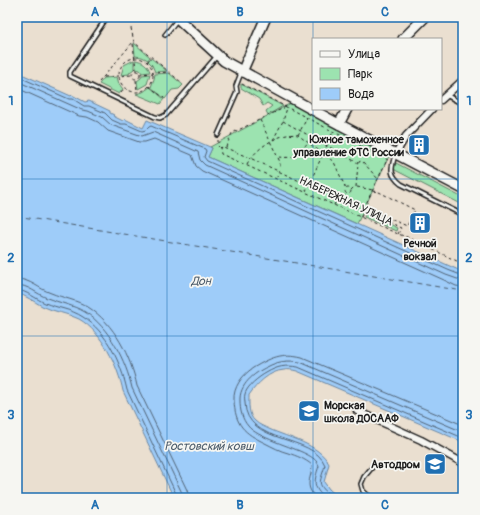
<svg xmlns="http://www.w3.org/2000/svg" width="480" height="515" viewBox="0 0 480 515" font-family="Pangolin,sans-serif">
<rect width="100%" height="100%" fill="#eadfd0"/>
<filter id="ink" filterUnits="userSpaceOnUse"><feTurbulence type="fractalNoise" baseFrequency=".025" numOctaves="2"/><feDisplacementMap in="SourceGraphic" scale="8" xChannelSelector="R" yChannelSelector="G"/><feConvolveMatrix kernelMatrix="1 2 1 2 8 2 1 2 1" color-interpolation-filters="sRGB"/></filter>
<g filter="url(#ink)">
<g fill="#9ce3b0" stroke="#5c8066">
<path d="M134,43L150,57L148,60L142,57L135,56Z"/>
<path d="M151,58L167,71L155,72L152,65L148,61Z"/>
<path d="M134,60V69L130,72L129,74L121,75L124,65Z"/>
<path d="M135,60C143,61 148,65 150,72L142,73L140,70L136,69Z"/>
<path d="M169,73L183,85L179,89L172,90L165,99L151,87L154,79L155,74Z"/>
<path d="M150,74L147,84L138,89L137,81L141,78L142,75Z"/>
<path d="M117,77L119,84L123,89L119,94L99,84L104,78Z"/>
<path d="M241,84L283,106L268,115L266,111L272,106L267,103L263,106L259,99L241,88Z"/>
<path d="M150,87L164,99L160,104L136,94L143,92Z"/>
<path d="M291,103L389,156L357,224L208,157L212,148L210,147Z"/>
<path d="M396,163L463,198V205L395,170L394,167Z"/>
<path d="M366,213L397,228L396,231L364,217Z"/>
</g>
<path fill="#9eccf9" stroke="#6a86a1" d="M17,72L71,96L72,95L85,102L89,101L110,111V113L114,115L113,116L123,121L125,119L143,128L147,120L210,147L212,148L208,157L463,272V442L297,371C293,370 288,369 284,370C269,371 257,384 249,395C249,404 248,415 255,421C259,425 265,427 269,429C289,438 319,444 329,464L324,482L329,489L339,498H174L123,391C118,366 102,332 79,319C67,313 54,312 42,306C33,301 26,296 17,293Z"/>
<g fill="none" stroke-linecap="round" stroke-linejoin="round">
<g stroke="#506274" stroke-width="1">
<path d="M17,76L69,99H73L84,106H89L105,113L112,120L121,124H126L142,131L146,130L149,127L151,126L205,149L206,151L204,157L207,161L448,270L463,276"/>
<path d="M17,81L82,110L88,111L102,117L111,125L142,136L153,132L198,152L200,160L205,165L446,275L463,281"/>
<path d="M17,88L79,116L87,117L98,122L108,131L139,142H145L154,139L192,155L196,166L202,171L444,280L456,286L463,287"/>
<path d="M17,279C30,279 39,289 51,293C63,298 77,300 88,307C114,323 131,357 137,386L187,490L189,498"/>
<path d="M17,285C28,285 37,294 47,298C60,303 73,305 85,312C109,327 126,361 132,388L182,493L183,498"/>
<path d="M17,290C27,291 36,299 45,303C57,308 71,309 83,317C107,332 121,363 127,390L178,498"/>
<path d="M316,498C303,484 312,479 312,465C305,459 297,456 288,453C280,451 273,447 265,443C244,433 235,425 234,400C233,388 242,375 253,368C270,358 282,352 302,357L463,425"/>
<path d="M325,498C312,487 314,481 319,466C317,460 312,457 306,454C293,447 256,437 248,426C242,419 240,410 240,401C239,385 254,373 267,367C278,361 288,360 300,362L463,432"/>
<path d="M333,498C315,482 320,485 325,465C313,434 246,445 245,403C245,401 244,397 245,394C247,386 259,377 266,373C278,366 285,365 298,367L463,438"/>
</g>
<path stroke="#4a5a69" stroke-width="1" stroke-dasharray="5 4" stroke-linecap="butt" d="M17,216L463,291"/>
<g stroke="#1c1c1c" stroke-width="6">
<g id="lane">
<path d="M107,17L70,72V76L155,117L160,118L166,115L217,56"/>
<path d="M165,35L177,20"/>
<path d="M446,95L463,104"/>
<path d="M218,135L237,92L236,86L241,73"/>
<path d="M395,155C391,169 389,174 401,184L463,215"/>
<path d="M371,498L363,491L361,484L364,477L374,465"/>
</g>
</g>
<g stroke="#1c1c1c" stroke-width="9">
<g id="street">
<path d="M441,100L463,80"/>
<path d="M396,153L406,136L432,109"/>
<path d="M357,411L421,440L463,463"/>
</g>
</g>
<g stroke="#1c1c1c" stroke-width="12">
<g id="secondary">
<path d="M176,17L224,61L333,121L463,189"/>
<path d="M403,39L425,17"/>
<path d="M242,72L266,17"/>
<path d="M339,124L347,109"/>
</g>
</g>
<g stroke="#1c1c1c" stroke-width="1" stroke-dasharray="3 3" stroke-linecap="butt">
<path d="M131,28L134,42L182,83"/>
<path d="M133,44L136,71"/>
<circle cx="136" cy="75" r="17"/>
<path d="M147,62L151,57"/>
<circle cx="136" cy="75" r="4"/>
<path d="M139,74L169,72"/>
<path d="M104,77L132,75"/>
<path d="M136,80L137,91"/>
<path d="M99,82L133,42"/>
<path d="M242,84L388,160"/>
<path d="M149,86L164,98"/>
<path d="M121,93L125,88"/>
<path d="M260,120L280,162V168L277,177"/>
<path d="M283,121L358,163"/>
<path d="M298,135L307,118"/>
<path d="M218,140V146L220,148"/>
<path d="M273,140L283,121L287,108"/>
<path d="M226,147L232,133L284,108L285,106"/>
<path d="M279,157C299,159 295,154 308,143"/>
<path d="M247,164C255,149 280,131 298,135L334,162L346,189"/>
<path d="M357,187L373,190"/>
<circle cx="348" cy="191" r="3"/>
<path d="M351,190L353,188L356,187L358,164L360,161L363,162L378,179"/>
<path d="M306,191L333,132"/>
<path d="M344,200L346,194"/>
<path d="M334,205L337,199"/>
<path d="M364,208L407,226L415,210L379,192L372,191"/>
<path d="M364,208L387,160"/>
<path d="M361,217L364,211"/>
<path d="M398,234L401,228L250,158L226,148L221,147L220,148L221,154L398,234L407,237L463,264"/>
</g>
<use href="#lane" stroke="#f6f6f2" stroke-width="3"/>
<use href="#street" stroke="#f6f6f2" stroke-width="6"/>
<use href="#secondary" stroke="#f6f6f2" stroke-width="9"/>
</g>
</g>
<path fill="none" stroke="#1f6fb2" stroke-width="1" stroke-opacity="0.55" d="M167,17V498M313,17V498M17,179H463M17,336H463"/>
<defs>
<g id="building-square" transform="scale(1.15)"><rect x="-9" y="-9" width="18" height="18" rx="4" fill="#1f6fb2" stroke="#f6f6f2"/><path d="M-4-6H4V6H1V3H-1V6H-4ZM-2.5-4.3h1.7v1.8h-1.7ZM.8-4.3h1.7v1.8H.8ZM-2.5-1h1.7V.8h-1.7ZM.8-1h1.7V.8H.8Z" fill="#fff"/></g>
<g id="school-square" transform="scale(1.15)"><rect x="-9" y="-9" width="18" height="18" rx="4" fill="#1f6fb2" stroke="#f6f6f2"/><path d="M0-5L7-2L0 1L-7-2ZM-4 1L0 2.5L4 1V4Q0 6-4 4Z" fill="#fff"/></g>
</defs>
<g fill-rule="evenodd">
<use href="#building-square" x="419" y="145"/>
<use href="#building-square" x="420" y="223"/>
<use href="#school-square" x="309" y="411"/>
<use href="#school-square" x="435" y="464"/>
</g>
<g text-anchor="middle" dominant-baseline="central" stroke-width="3.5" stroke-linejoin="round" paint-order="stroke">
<g font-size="11" font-weight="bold" fill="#1c1c1c" stroke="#f6f6f2" text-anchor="end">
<text x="404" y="139">Южное таможенное<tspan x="404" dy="13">управление ФТС России</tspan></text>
<text x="420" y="243" text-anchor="middle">Речной<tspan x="420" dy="13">вокзал</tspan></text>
<text x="324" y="405" text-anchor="start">Морская<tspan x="324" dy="13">школа ДОСААФ</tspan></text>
<text x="420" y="464">Автодром</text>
</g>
<g font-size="11" fill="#1c1c1c" stroke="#f6f6f2">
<text transform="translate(346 201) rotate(25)">НАБЕРЕЖНАЯ УЛИЦА</text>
</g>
<g font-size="12" font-style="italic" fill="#4a5a69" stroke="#f6f6f2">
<text x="201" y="281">Дон</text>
<text x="209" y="446">Ростовский ковш</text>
</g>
</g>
<rect width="480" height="515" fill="none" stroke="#f6f6f2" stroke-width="44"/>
<rect x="312" y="38" width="130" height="72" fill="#f6f6f2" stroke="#9f9f9c"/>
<rect x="320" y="51" width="20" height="6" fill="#f6f6f2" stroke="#9f9f9c"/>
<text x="348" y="58" font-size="12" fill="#1c1c1c">Улица</text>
<rect x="320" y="68" width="20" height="12" fill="#9ce3b0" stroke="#9f9f9c"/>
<text x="348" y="78" font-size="12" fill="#1c1c1c">Парк</text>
<rect x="320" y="88" width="20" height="12" fill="#9eccf9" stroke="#9f9f9c"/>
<text x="348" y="98" font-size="12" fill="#1c1c1c">Вода</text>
<rect x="22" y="22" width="436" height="471" fill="none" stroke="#1f6fb2" stroke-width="1.5"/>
<g font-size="13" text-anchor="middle" font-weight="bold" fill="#1f6fb2">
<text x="95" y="16">A</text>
<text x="240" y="16">B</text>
<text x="385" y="16">C</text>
<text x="11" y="105">1</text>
<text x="469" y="105">1</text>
<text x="11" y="262">2</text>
<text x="469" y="262">2</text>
<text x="11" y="419">3</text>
<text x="469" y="419">3</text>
<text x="95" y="509">A</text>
<text x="240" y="509">B</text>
<text x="385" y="509">C</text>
</g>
</svg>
